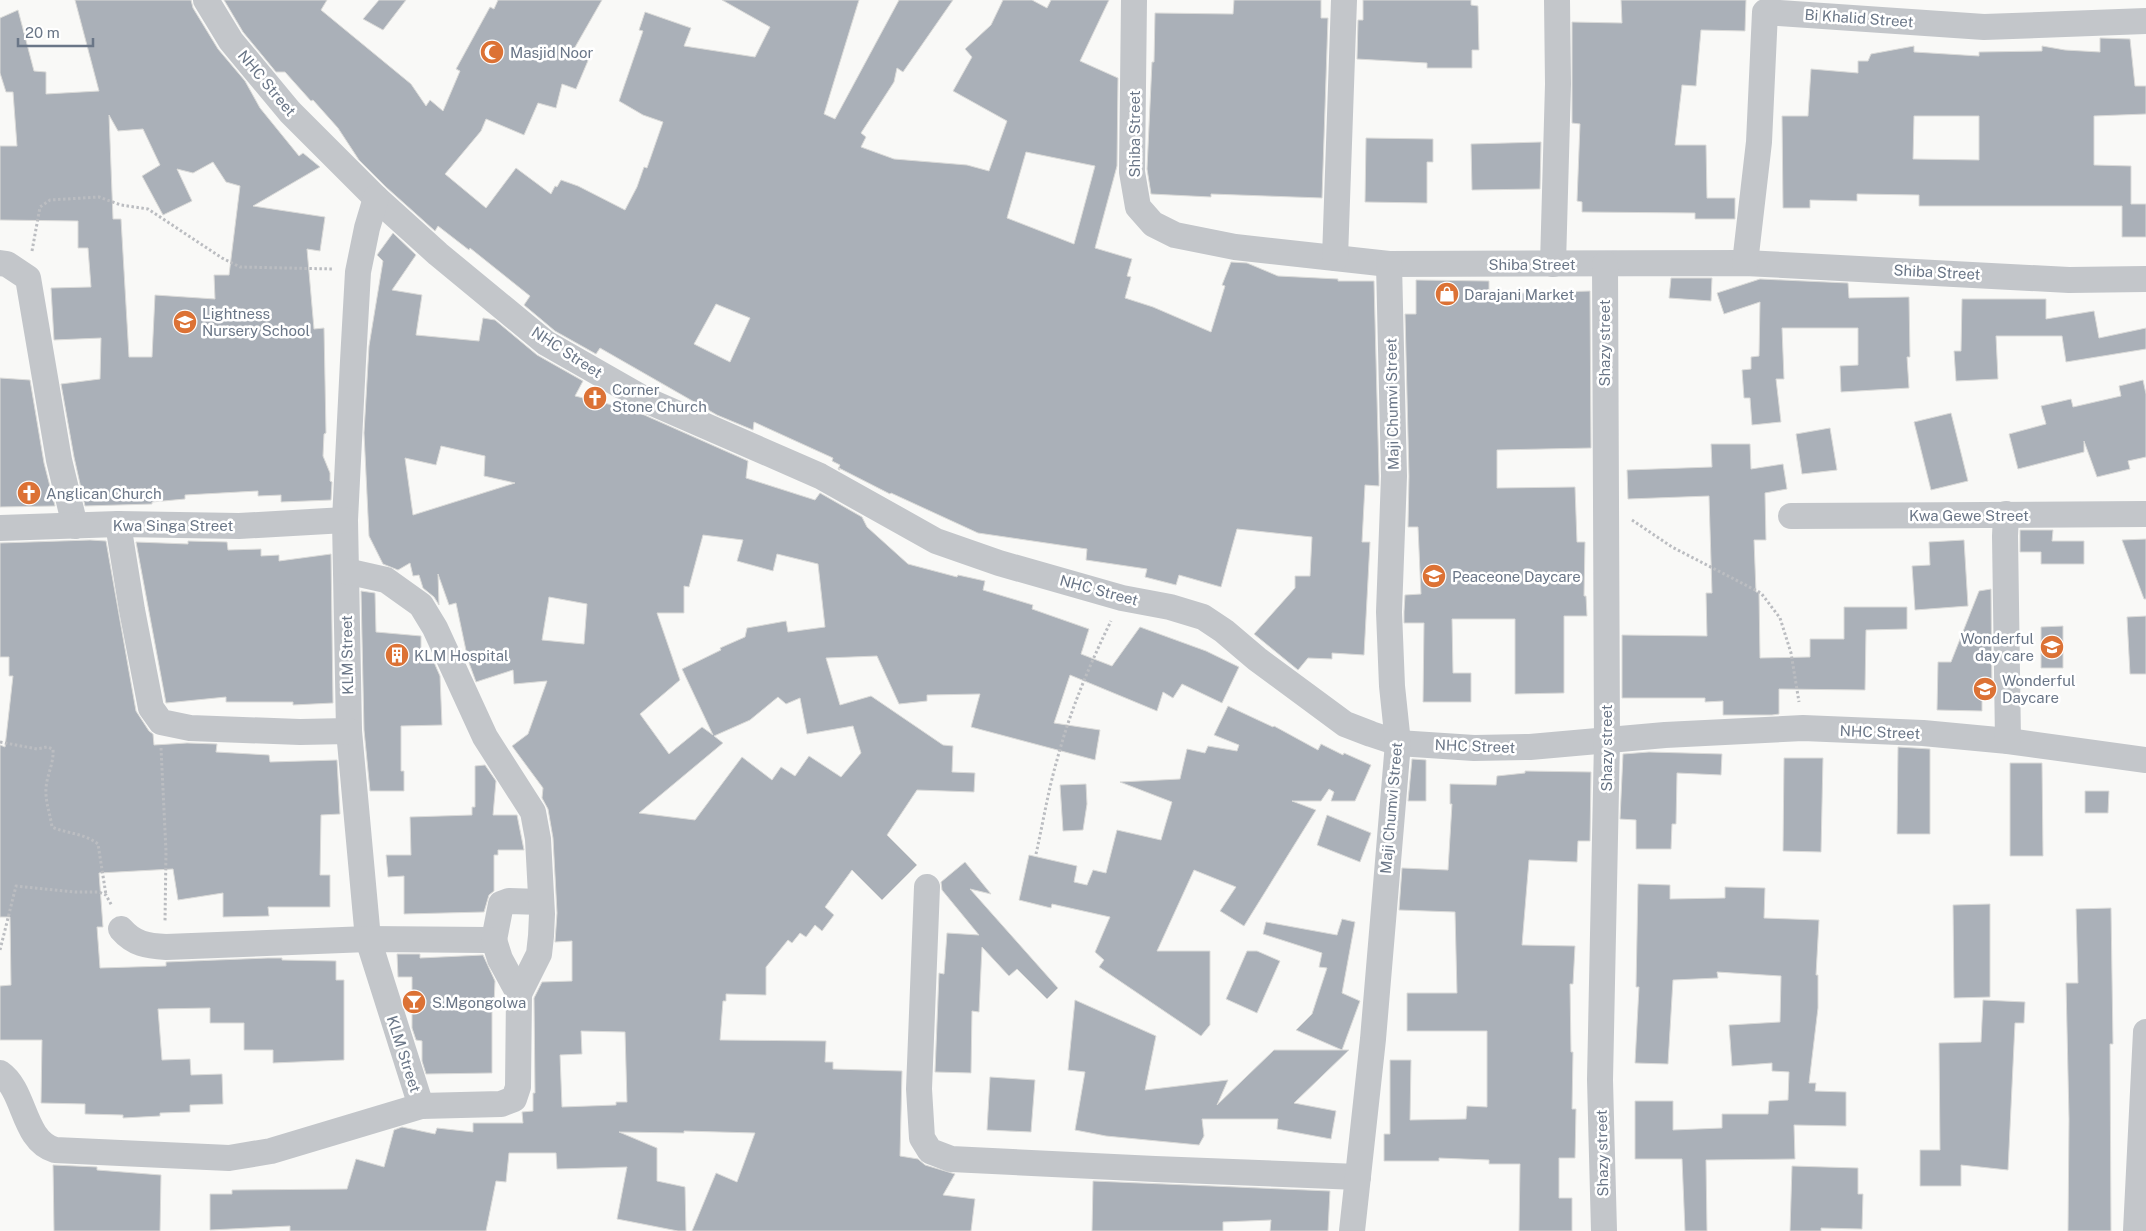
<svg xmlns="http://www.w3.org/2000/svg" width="2146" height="1231" viewBox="0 0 2146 1231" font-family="'Public Sans',sans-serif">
<rect width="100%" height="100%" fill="#f9f9f7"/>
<g fill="#aab0b8" stroke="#dbdbd9" fill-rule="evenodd">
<path d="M75,0H191L193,8L218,49L245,81L260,108L299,156L303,153L320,167L253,206L325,217L320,251L307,249L314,329L324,328L326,433L324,434L323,456L330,473V481L332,482L331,500L281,502V495L258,496V491L185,495V499L152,502V504L85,506L74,457L61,384L100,379L101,338L54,340L51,288L91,287L88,248H78V221L0,220V146H17L13,92H6L0,73V18L18,10L34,71L46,72V94L99,91ZM109,115L118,131L143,129L160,165L142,176L163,215L192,201L177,169L193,173L213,162L226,182L240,186L229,275H214L215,299L155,295L152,357H129L121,219H113Z"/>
<path d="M224,0H327L321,10L411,84L426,106L430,100L443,111L460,71L456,69L490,7L494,9L498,0H602L574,49L590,56L576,89L562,84L556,108L538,103L524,135L486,119L481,131L445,174L486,208L516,168L551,194L555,186L557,187L561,180L578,186L625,210L637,187L644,167L647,168L663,122L643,115L619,101L643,31L639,30L645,12L691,28L684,46L755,57L770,27L722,0H859L824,114L835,119L899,0H953L903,72L897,68L894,82L861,133L866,137L861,147L894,159L967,165L989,171L1007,121L953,91L972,57L965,49L991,25L1003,0H1032L1047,8L1051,0H1109L1080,61L1118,78L1117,166L1095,248L1132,259L1127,276L1131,277L1125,298L1153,307L1211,332L1225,286L1222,285L1231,262L1247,263L1278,276L1338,279V281H1374L1379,476V486L1365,485L1362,542H1370L1364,655L1332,653V659L1308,658L1298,670L1254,634L1295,588V576H1310L1312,537L1237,529L1221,587L1179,575L1176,585L1145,577L1147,569L1086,560L1087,549L978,533L891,493L890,494L839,468L840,470L838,469L840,465L832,461L833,458L754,422L753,430L717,415L600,348L596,354L555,331L524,305L530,296L470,248L469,250L438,226L435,231L386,187L359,160L338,128L313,100L311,101L285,72H276L243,32ZM1026,152L1095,166L1074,244L1007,218ZM716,304L750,318L730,362L694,344Z"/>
<path d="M379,0H406L383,30L363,19Z"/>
<path d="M1234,0H1321V18H1328L1322,198L1211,194V197L1151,194L1147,169L1152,62H1154L1155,13L1233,14Z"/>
<path d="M1363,0H1471V5L1478,6L1479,50H1472V68H1427V63L1357,59L1358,20H1363Z"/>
<path d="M1621,0H1746L1745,31L1701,30L1696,86L1682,85L1675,145H1706L1707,198H1735V219H1695V213L1582,212V202L1577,201L1580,124L1572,123V22L1622,23Z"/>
<path d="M2100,38L2130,39L2135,86H2146V114L2094,116V165L2131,166V204H2146V237H2122V206H1919V195L1857,194V201L1810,200V208H1783L1782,116H1808L1811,69L1858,73V61H1868L1871,54L1914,46V52L1979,56V52L2042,51V46L2065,50L2100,52ZM1914,116H1979V160L1913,159Z"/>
<path d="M1366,138L1433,139V162H1427V203L1365,202Z"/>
<path d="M1541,142L1540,189L1472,190L1471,144Z"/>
<path d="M393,233L416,255L392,290L422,295L416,335L479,341L483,318L495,320L537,355L583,381L575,396L633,410L748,461L746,478L815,500L820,493L862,517L867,527L908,564L957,577L958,575L985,581L983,590L1033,605L1032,609L1089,629L1081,654L1112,666L1140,627L1206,651L1239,667L1222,703L1182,684L1173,698L1163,692L1157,711L1070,675L1054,723L1100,730L1095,760L971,727L980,694L927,695V701L899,704L877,656L826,658L840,705L871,696L943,745L953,746L952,772L975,773L974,792L917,790L887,835L917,865L882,900L852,870L825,907L834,915L822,931L815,925L806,937L800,933L792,943L788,940L766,967V995L726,994V1001H723L720,1040L826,1041L825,1062H833V1069L902,1071L900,1156L918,1159L925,1165L955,1174L943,1195L975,1199L971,1231H692L716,1173L737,1182L755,1133L684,1131V1133L619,1132L657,1148V1181L685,1187L686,1231H678L617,1219L627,1167L557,1169L556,1153H509L506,1182L496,1181L486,1231H290V1226L210,1230V1194H232V1190L347,1189L356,1159L384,1167L394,1130L402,1127L435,1134L437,1128L473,1132V1123H523L522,1112L533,1111V1093H535L534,998L542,982L572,981V941L555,942L557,913L553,838L548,809L542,798L543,788L512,746L528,734L547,681L514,684L513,670L476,682L468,660L456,603L449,605L438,574L439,605L434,597L423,588L419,575L413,576L410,563L398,570L383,564L369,536L364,433L369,346L383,261L377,255ZM441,446L485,456L484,476L515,483L413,515L405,458L436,465ZM703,535L743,540L737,561L773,571L777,554L818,564L825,627L788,632L786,621L747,628L745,637L720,648L721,650L682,669L713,735L702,727L669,754L640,714L680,680L657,613H684V586L689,587ZM549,597L587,604L584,644L542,640ZM778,697L786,704L800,698L807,734L853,726L861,753L841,777L809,756L795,776L781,767L772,780L742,757L695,820L639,813L723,743L714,736L750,720ZM581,1031L625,1032L627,1102H616V1105L562,1107L560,1055L582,1054Z"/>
<path d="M1671,278H1712L1711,301L1669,298Z"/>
<path d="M1760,279L1848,283L1849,298L1909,297L1910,357H1907L1909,388L1841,392L1840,366L1858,365V328H1782L1784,379H1776L1781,422L1752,425L1750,398H1744L1742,370L1751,369V357L1759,356L1760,302L1724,314L1717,293Z"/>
<path d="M1416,280L1489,281V294L1590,291L1591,448L1497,450V488L1575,487L1577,542H1585L1584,596H1586L1587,616H1564V693L1515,694V619H1452L1453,673H1471V702H1423L1424,623H1404V612L1405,595L1421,594L1418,527H1408L1409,476L1405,314H1416Z"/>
<path d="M1962,299H2046V319L2094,311L2099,338L2146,328V349L2066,362L2062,336H1996L1998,379L1956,381L1954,351H1961Z"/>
<path d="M0,378L30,380L44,463L55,506L0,507Z"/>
<path d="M2143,380L2146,394V457L2128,461L2130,469L2097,477L2084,441V452L2018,469L2009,434L2046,424L2041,406L2071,399L2073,407L2121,396L2119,386Z"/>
<path d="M1951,413L1968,481L1931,490L1914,422Z"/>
<path d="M1830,428L1837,470L1802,474L1796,434Z"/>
<path d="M1711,444H1750L1751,469L1783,464L1787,489L1765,493L1766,540H1754L1756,592H1759L1760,658L1810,657V639H1844V607H1907V629L1866,630L1865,690L1779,689V714L1772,715H1723V701L1705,702V698H1622V635L1707,636L1706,593H1712L1709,496L1628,499L1627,470L1712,467Z"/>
<path d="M2020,530H2053L2052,541H2084V564H2041V552H2020Z"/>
<path d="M2146,539V599H2144L2122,540Z"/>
<path d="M90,540L106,541L136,711L149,731L153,734L154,745L187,743L217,744L216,752L269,755L270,762L337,760L340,814L321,815L320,875H330V907H268L269,916L223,917V893L178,900L173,869L99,873L103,927H97L100,968L166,966V962L268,958H282V960L336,961V980H344V1060L273,1063V1050H244V1023H210V1008L158,1009L162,1060L190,1059L191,1075L222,1074L223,1104L190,1105V1112L160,1113V1116L123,1118V1115L85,1114V1104L41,1103L42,1040H0V986L11,985L10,917H0V745L5,747L13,676H9V657H0V543Z"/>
<path d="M1964,540L1968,606L1915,610L1912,566L1930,565L1929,542Z"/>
<path d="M188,541L227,542L228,550L261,549V556L279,555V561L331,554L333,703L293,705V702H226V697L166,703L136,542L188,544Z"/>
<path d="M1991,589L1992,697L1982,696V711L1937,710L1938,662H1951L1979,591Z"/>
<path d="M361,591L375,593L376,632L421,636V660H433L440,676L442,725L401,726V771H404V791H370L364,730Z"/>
<path d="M2146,616V674H2130L2127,617Z"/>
<path d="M2063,626V668H2041V627Z"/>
<path d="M1228,706L1273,727L1274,726L1318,750L1321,744L1343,755L1344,753L1371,765L1355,801H1331L1334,792L1329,789L1321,801H1292L1316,810L1244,926L1220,911L1236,887L1194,870L1157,951H1210V1025L1201,1036L1099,967L1104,960L1095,952L1110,917L1052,904L1051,908L1019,900L1029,855L1077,866L1074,882L1087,885L1093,870L1106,873L1117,830L1161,840L1172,802L1120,782L1180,779L1187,749L1205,753L1208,746L1237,751L1239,745L1214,735Z"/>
<path d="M1898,747L1930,749V834H1897Z"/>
<path d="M1649,752L1722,754L1721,775L1677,773L1676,824H1672L1671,849H1636V820L1620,819L1623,754Z"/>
<path d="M1784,758H1823L1821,852L1783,851Z"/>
<path d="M1412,759L1426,760V801H1408Z"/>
<path d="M2010,763H2042L2043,856H2010Z"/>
<path d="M485,765L496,781L493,815H517L524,850H498V855H494V891L489,895L484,912L404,914V876L388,877L386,855H411L410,817L472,815V807H475V766Z"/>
<path d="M1525,771L1591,772L1590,841H1578L1577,862L1529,860L1522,945L1575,946L1573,984H1570L1571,1052H1573L1572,1109H1576L1575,1158H1559V1198H1572V1231H1519L1520,1164H1489V1160L1439,1158V1161H1384V1134H1390V1060H1411L1410,1120L1466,1119L1467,1106L1487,1107V1031H1407V993H1457L1455,912L1399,910L1402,868L1448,870L1452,804H1450V784L1496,785L1497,776L1525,773Z"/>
<path d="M1086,784L1087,804L1083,830L1063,831L1060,785Z"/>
<path d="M2085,791H2109L2108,813H2085Z"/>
<path d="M1327,815L1371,833L1360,862L1317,845Z"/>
<path d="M965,862L991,894L970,889L1058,988L1047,999L1017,969L1009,976L982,947L979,1012L972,1011L971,1073L935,1072L939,973L944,974L947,933L979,935L942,890L941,882Z"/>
<path d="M1638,884L1670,885V899L1725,898V887L1765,888L1764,918L1819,920L1816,975H1818V1008L1809,1083H1816L1815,1091L1846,1092V1126L1794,1125L1795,1159L1706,1160L1707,1231H1685L1682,1159H1635V1101H1673V1130L1722,1128V1114H1768L1769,1101L1788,1100L1789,1072L1772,1071V1063L1732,1066L1729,1025L1780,1022L1781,976L1717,972L1718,978L1673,980L1668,1064L1635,1063L1639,987H1636Z"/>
<path d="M1990,904V997L1954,998L1953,905Z"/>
<path d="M2111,908L2113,1044H2110L2111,1231H2068L2069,1119L2066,983H2078L2076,909Z"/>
<path d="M1342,919L1355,922L1342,993L1360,1001L1342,1050L1296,1030L1312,1014L1327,968L1319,967L1322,953L1263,934L1266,922L1337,935Z"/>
<path d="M1247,951H1257L1280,961L1257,1013L1226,999Z"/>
<path d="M397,954H420V958L483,955L495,981L494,1005H492V1073L426,1074L422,1061V1041L416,1040L412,1028V977H398Z"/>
<path d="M1075,1000L1156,1036L1145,1090L1228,1080L1217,1105L1274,1050H1349L1294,1103L1336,1111L1331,1139L1277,1129L1278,1119H1202L1204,1136L1199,1145L1106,1136L1075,1130L1085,1072L1068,1070Z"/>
<path d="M1983,1000L2025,1002L2024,1023H2015L2008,1170L1961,1165V1186H1920V1150H1940L1939,1043L1981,1042Z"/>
<path d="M990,1077L1035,1080L1031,1132L987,1130Z"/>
<path d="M53,1165L97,1167V1170L161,1175L160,1231H54Z"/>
<path d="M1792,1166L1858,1168V1194H1863L1862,1229L1821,1228V1231H1790Z"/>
<path d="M1093,1181L1330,1191L1328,1231H1270L1271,1220L1223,1222V1231H1092Z"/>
</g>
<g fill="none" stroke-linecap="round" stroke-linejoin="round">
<g stroke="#bbbdc1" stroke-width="3" stroke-dasharray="2.5 2.5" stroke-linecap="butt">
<path d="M32,251L40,207L50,200L99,197L121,205L148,209L222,258L240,267L333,269"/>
<path d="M1632,520L1672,547L1761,593L1780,618L1791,653L1799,702"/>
<path d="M0,742L37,749L47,747L53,749C54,764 47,774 46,788C45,801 50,813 52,827C68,834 84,833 98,844L106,895"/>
<path d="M161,748L166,851L165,922"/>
<path d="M1036,854C1043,823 1048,791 1057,760C1070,711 1089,666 1111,621"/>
<path d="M0,950L16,886L75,892H99L106,895L112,906"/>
</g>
<g stroke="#c3c6ca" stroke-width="26">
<path d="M206,0L231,41L290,112L376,198L438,254L546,343L646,400L820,476L936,541L999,563L1122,598L1170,607L1203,617L1224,631L1257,659L1345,724L1371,734L1398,743L1474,748L1530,747L1665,735L1803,728L1923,733L2008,741L2146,760"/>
<path d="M1134,0L1132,172L1138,207L1153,224L1175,235L1235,247L1389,264L1745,263L2069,280L2146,279"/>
<path d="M376,198L367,228L358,272L353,361L345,520L349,731L368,939L421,1106"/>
<path d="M1335,258L1344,0"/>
<path d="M0,263L7,264L28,278L59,460L75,526"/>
<path d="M1745,263L1759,142L1765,12L1984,27L2146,21"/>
<path d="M1553,264L1558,84L1557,0"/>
<path d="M2006,514L2005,536L2008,741"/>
<path d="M1791,516L2146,514"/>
<path d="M118,524L132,610L151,708L161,722L190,728L300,732L349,731"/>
<path d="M0,528L118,524L239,526L345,520"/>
<path d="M927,887L919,1089L922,1138L930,1151L951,1159L1155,1169L1358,1177"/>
<path d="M121,929C134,944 147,946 166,947L368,939L487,940H494L501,904L509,901L541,902"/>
<path d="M494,940L500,959L519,994"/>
<path d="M0,1073C26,1091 22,1140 55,1150L229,1158L271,1151L421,1106L501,1104L514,1099L518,1087L519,994L539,954L541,936L542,914L538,839L533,812L485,737L435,628L421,605L386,580L346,571"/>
<path d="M1352,1231L1373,1039L1398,743L1392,686L1389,612L1394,476L1389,264"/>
<path d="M1604,1231L1600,1080L1607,741L1605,264"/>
<path d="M2136,1231L2146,1032"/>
</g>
</g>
<defs>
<g id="mosque-disc" transform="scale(1.25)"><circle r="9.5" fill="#dc7235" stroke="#fff"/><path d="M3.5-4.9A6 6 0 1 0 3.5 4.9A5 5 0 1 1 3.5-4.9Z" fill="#fff"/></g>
<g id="shop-disc" transform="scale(1.25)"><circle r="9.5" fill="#dc7235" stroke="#fff"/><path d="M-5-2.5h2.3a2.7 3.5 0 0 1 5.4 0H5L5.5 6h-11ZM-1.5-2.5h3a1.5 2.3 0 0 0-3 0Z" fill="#fff"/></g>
<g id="school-disc" transform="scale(1.25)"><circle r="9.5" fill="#dc7235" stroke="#fff"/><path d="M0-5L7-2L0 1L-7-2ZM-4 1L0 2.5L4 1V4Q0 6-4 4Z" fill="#fff"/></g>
<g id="church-disc" transform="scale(1.25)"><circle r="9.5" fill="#dc7235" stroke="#fff"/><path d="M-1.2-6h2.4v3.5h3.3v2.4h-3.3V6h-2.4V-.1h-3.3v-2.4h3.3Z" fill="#fff"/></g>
<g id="building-disc" transform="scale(1.25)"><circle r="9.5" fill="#dc7235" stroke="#fff"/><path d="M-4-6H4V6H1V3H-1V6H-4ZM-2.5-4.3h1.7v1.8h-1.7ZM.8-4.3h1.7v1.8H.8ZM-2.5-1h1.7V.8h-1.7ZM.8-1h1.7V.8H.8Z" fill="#fff"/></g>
<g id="bar-disc" transform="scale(1.25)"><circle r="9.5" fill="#dc7235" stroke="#fff"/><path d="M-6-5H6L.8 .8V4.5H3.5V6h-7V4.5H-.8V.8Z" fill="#fff"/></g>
</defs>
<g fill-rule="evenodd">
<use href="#mosque-disc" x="492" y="52"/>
<use href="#shop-disc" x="1447" y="294"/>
<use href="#school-disc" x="185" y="322"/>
<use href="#church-disc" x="595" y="398"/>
<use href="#church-disc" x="29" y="493"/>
<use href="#school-disc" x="1434" y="576"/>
<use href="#school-disc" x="2052" y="647"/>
<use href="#building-disc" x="397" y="655"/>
<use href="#school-disc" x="1985" y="689"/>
<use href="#bar-disc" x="414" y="1002"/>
</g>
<g text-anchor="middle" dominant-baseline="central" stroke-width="5" stroke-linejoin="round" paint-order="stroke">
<g font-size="15" fill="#6a7687" stroke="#fff">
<text transform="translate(1859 18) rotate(4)">Bi Khalid Street</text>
<text transform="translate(267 83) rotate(50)">NHC Street</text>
<text transform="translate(1134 134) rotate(-90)">Shiba Street</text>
<text x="1532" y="264">Shiba Street</text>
<text transform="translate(1937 272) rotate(3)">Shiba Street</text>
<text transform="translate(1604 343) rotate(-90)">Shazy street</text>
<text transform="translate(567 352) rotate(33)">NHC Street</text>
<text transform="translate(1392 404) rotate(-91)">Maji Chumvi Street</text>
<text x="1969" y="515">Kwa Gewe Street</text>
<text x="173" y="525">Kwa Singa Street</text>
<text transform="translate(1099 590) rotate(15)">NHC Street</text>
<text transform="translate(347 655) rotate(-91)">KLM Street</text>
<text transform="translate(1880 732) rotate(2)">NHC Street</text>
<text transform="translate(1475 746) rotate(2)">NHC Street</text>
<text transform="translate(1606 748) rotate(-90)">Shazy street</text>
<text transform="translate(1391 808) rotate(-85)">Maji Chumvi Street</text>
<text transform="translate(404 1054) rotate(72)">KLM Street</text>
<text transform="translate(1602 1153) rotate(-91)">Shazy street</text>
</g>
<g font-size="15" fill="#6a7687" stroke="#fff" text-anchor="start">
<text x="510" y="52">Masjid Noor</text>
<text x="1464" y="294">Darajani Market</text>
<text x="202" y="313">Lightness<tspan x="202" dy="17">Nursery School</tspan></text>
<text x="612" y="389">Corner<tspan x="612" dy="17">Stone Church</tspan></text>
<text x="46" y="493">Anglican Church</text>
<text x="1452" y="576">Peaceone Daycare</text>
<text x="2034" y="638" text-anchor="end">Wonderful<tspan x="2034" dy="17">day care</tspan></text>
<text x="414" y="655">KLM Hospital</text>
<text x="2002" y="680">Wonderful<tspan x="2002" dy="17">Daycare</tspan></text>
<text x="432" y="1002">S.Mgongolwa</text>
</g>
</g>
<path d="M18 38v8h75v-8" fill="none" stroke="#6a7687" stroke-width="2.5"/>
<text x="25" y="38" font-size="15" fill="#6a7687" stroke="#ffffff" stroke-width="4" paint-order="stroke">20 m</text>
</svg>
